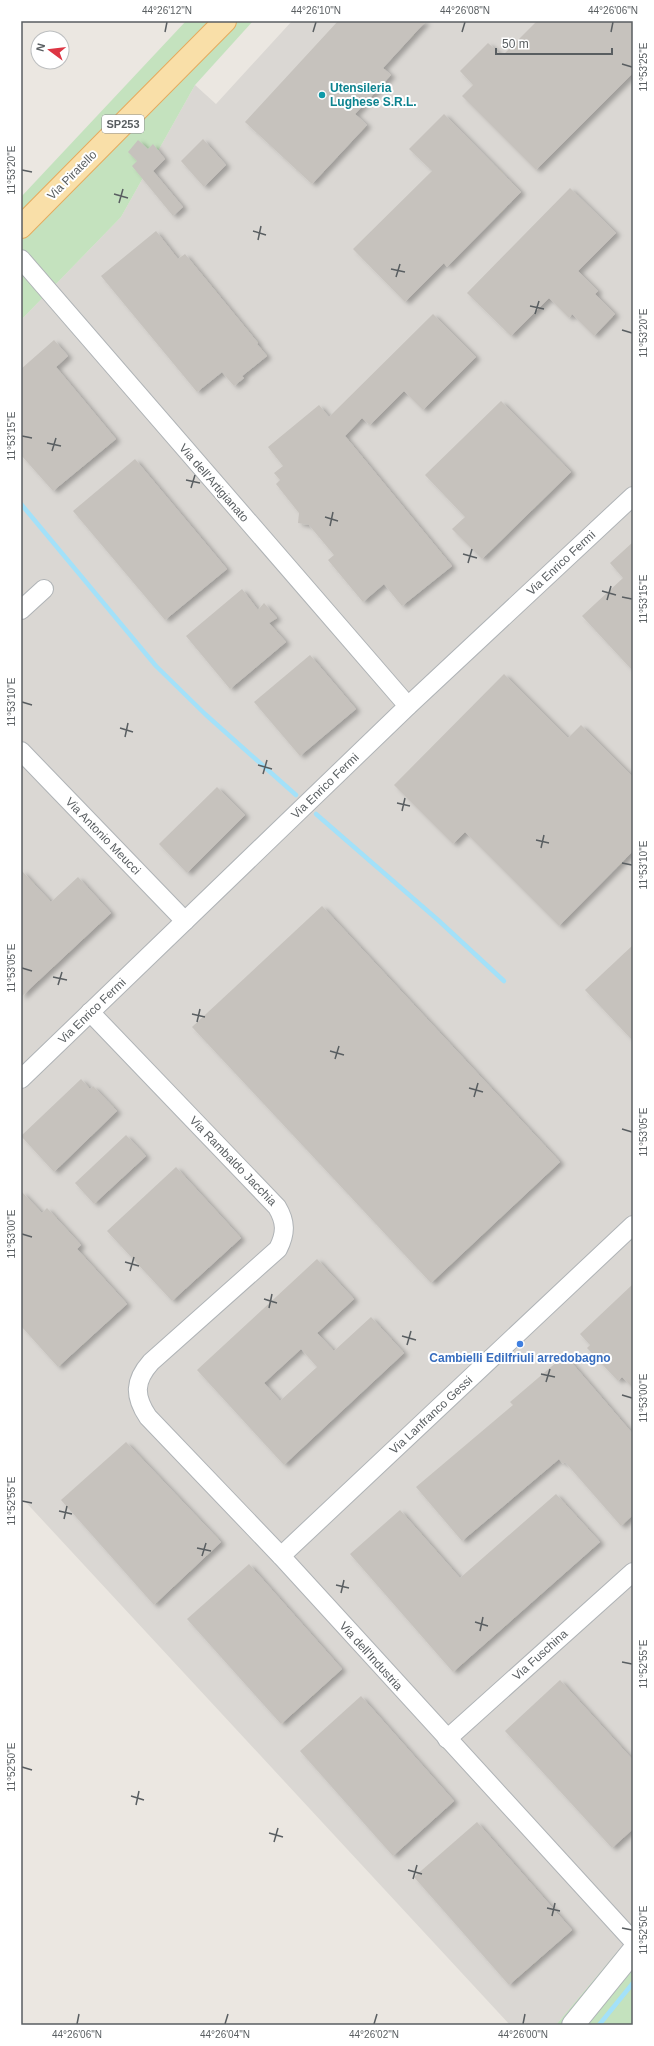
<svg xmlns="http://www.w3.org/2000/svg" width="654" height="2046" viewBox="0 0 654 2046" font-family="Arial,sans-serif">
<defs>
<filter id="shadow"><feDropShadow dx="4.5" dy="2.5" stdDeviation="2" flood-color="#0004"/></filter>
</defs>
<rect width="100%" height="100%" fill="#ebe7e1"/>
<path fill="#dad7d3" d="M292,21H633V1933L556,2025H510L21,1497V320L121,217L195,85L216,104Z"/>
<g fill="#c4e2be">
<path d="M186,21H253L195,85L121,217L21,320V197Z"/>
<path d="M633,1933V2025H556Z"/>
</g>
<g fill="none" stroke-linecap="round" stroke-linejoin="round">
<g stroke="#a3e1f9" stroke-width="4.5">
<path d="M21,504L156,666L205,714L296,795"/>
<path d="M316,814L438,920L504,981"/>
<path d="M599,2025L633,1983"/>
</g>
</g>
<g fill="#c6c2bd" fill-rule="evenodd" filter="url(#shadow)">
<path d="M338,21H426L383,68L391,75L355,114L367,125L312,184L245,122Z"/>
<path d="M537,21H633V73L536,170L462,96L473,85L460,71L488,43L502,56Z"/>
<path d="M444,114L521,192L447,267L444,263L405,302L353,249L432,171L409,149Z"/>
<path d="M203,139L226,165L204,187L181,161Z"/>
<path d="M138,140L148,149L153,144L165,159L153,171L183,207L173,216L132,166L137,161L128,152Z"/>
<path d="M570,188L616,233L578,271L598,291L595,294L615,314L594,336L572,314L569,318L549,298L511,336L467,293Z"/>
<path d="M156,231L178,259L185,254L258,343L257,344L267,356L242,376L244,378L234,386L222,372L197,392L101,276Z"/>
<path d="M433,314L476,357L423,410L404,391L370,425L362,418L345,436L452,566L402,606L384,584L363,602L328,560L334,555L309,525L298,523L299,513L276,484L280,480L274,473L283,466L268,447L319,405L329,417Z"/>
<path d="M54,340L68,356L56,367L116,439L53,491L21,455V369Z"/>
<path d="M501,401L571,472L482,559L452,529L465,517L425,475Z"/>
<path d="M135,459L227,569L165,620L73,511Z"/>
<path d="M633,542V671L582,616L623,578L610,563Z"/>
<path d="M242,589L258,610L264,603L277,618L269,623L286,642L230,689L186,636Z"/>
<path d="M310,655L356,709L300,756L254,702Z"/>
<path d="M504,674L568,738L581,725L633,777V851L559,926L465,832L453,844L394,785Z"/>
<path d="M217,787L245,815L187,873L159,844Z"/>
<path d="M21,870L51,902L78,877L111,913L21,997Z"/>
<path d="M322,906L560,1162L431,1283L192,1027Z"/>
<path d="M633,945V1041L585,990Z"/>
<path d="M81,1079L90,1089L93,1086L117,1111L54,1172L21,1136Z"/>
<path d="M126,1135L146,1156L94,1204L75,1183Z"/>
<path d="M176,1167L241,1238L172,1301L107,1231Z"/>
<path d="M21,1191L42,1213L47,1208L81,1245L77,1249L127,1304L58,1367L21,1326Z"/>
<path d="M317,1259L354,1299L317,1333L334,1351L371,1317L404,1353L284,1465L197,1370ZM301,1349L317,1367L280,1401L264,1383Z"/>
<path d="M633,1284V1388L622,1377L618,1381L587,1348L590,1345L580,1334Z"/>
<path d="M565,1355L633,1434V1515L621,1526L565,1462L563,1464L559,1459L462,1541L416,1487L513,1405L510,1402Z"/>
<path d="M126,1442L221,1542L154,1605L61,1500Z"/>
<path d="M556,1494L600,1542L453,1672L350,1554L400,1510L460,1578Z"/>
<path d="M249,1564L342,1669L281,1724L187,1619Z"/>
<path d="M560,1680L633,1760V1829L612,1848L505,1731Z"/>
<path d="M361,1696L454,1801L393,1856L300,1751Z"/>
<path d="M477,1822L572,1930L509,1985L414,1877Z"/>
</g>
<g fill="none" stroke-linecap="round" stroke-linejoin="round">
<g stroke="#afb3b6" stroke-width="20">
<g id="street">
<path d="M21,259L408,706"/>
<path d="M21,610L44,589"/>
<path d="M21,751L185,921"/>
<path d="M90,1012L277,1207C286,1222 286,1233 278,1249L151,1362C134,1381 134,1396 148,1417L281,1556L633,1941"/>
<path d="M21,1079L408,706L633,496"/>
<path d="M281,1556L633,1225"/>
<path d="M447,1739L633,1572"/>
</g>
</g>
<g stroke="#aeb2b6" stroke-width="24">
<path id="secondary" d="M573,2025L633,1951"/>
</g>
<g stroke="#e7ab5e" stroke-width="24">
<path id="primary" d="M21,227L225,21"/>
</g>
<use href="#street" stroke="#fff" stroke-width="18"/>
<use href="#secondary" stroke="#fff" stroke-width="22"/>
<use href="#primary" stroke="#f9dfa8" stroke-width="22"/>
</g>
<path fill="none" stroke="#595e61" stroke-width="1.5" d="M165,32L167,22M313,32L316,22M462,32L465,22M611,32L613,22M622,64L632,67M22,170L32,172M114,194L128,198M119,203L123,189M253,231L266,235M258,240L261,226M391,269L405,272M396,277L400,264M530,306L544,309M535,314L539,301M622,330L632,333M22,436L32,438M47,443L61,446M52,451L56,438M186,480L200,483M191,488L195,475M325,517L338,521M330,526L333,512M463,554L477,558M468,563L472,549M602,591L616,595M622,597L632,599M607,600L611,586M22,702L32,705M120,728L133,732M125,737L128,723M258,765L272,769M263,774L267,760M397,803L410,806M402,811L405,798M536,840L549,843M541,848L544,835M622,863L632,865M22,968L32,971M53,977L67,980M58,985L62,972M192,1014L205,1017M197,1022L200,1009M330,1051L344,1055M335,1059L339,1046M469,1088L483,1092M474,1097L478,1083M622,1129L632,1132M22,1234L32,1237M125,1262L139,1266M130,1271L134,1257M264,1299L277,1303M269,1308L272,1294M402,1336L416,1340M407,1345L411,1331M541,1374L555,1377M546,1382L550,1369M622,1395L632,1398M22,1501L32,1503M59,1511L72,1514M64,1519L67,1506M197,1548L211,1551M202,1556L206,1543M336,1585L349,1588M341,1593L344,1580M475,1622L488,1626M480,1631L483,1617M622,1662L632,1664M22,1767L32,1770M131,1796L144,1800M136,1805L139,1791M269,1833L283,1837M274,1842L278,1828M408,1870L422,1874M413,1879L417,1865M547,1908L560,1911M552,1916L555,1903M622,1928L632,1930M77,2024L79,2014M225,2024L228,2014M374,2024L377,2014M523,2024L525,2014"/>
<circle fill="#0f9aa8" stroke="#fff" stroke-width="1.5" cx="322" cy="95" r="4"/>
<circle fill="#3f7fe0" stroke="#fff" stroke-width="1.5" cx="520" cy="1344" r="4"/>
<g text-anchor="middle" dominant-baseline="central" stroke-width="4" stroke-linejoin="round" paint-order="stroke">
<rect fill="#fff" stroke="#8b8e90" stroke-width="1" x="102" y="115" width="42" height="18" rx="3"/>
<g font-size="11" font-weight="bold" fill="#595e61">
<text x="123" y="124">SP253</text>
</g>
<g font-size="12" font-weight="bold" fill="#0d838f" stroke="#fff" text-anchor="start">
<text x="330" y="88">Utensileria<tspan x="330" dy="14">Lughese S.R.L.</tspan></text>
</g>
<g font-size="12" fill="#595e61" stroke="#fff">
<text transform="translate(72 175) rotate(-45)">Via Piratello</text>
<text transform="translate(214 483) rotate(49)">Via dell'Artigianato</text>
<text transform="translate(561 563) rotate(-43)">Via Enrico Fermi</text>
<text transform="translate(325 786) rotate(-44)">Via Enrico Fermi</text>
<text transform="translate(103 836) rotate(46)">Via Antonio Meucci</text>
<text transform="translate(92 1011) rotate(-44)">Via Enrico Fermi</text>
<text transform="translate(233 1161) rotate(46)">Via Rambaldo Jacchia</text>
<text transform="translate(431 1415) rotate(-43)">Via Lanfranco Gessi</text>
<text transform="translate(540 1655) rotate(-42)">Via Fuschina</text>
<text transform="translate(371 1656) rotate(48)">Via dell'Industria</text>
</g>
<g font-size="12" font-weight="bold" fill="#366cbe" stroke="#fff">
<text x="520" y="1358">Cambielli Edilfriuli arredobagno</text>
</g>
</g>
<rect width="654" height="2046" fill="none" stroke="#ffffff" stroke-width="44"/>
<g transform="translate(50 50) rotate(285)"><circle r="19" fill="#ffffff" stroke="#bdbfc0"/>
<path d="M0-3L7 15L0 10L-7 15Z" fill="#dd3543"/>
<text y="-6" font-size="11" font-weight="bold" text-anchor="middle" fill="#595e61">N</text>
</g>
<path d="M496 48v6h116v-6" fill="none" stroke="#595e61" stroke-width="2"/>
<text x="502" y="48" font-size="12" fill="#595e61" stroke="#ffffff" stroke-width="3" paint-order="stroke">50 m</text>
<rect x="22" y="22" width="610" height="2002" fill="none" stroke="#595e61" stroke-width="1.5"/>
<g font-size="10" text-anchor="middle" fill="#595e61">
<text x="167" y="14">44°26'12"N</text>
<text x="316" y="14">44°26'10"N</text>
<text x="465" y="14">44°26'08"N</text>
<text x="613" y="14">44°26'06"N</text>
<text transform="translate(643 67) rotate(-90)" y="4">11°53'25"E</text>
<text transform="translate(11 170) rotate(-90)" y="4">11°53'20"E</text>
<text transform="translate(643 333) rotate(-90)" y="4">11°53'20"E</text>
<text transform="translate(11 436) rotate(-90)" y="4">11°53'15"E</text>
<text transform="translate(643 599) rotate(-90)" y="4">11°53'15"E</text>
<text transform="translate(11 702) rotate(-90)" y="4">11°53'10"E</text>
<text transform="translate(643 865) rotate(-90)" y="4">11°53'10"E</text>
<text transform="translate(11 968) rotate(-90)" y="4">11°53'05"E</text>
<text transform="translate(643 1132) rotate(-90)" y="4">11°53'05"E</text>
<text transform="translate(11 1234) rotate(-90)" y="4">11°53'00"E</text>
<text transform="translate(643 1398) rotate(-90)" y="4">11°53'00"E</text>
<text transform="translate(11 1501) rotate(-90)" y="4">11°52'55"E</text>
<text transform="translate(643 1664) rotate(-90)" y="4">11°52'55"E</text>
<text transform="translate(11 1767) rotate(-90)" y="4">11°52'50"E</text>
<text transform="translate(643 1930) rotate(-90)" y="4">11°52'50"E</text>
<text x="77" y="2038">44°26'06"N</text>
<text x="225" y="2038">44°26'04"N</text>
<text x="374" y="2038">44°26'02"N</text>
<text x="523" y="2038">44°26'00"N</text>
</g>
</svg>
